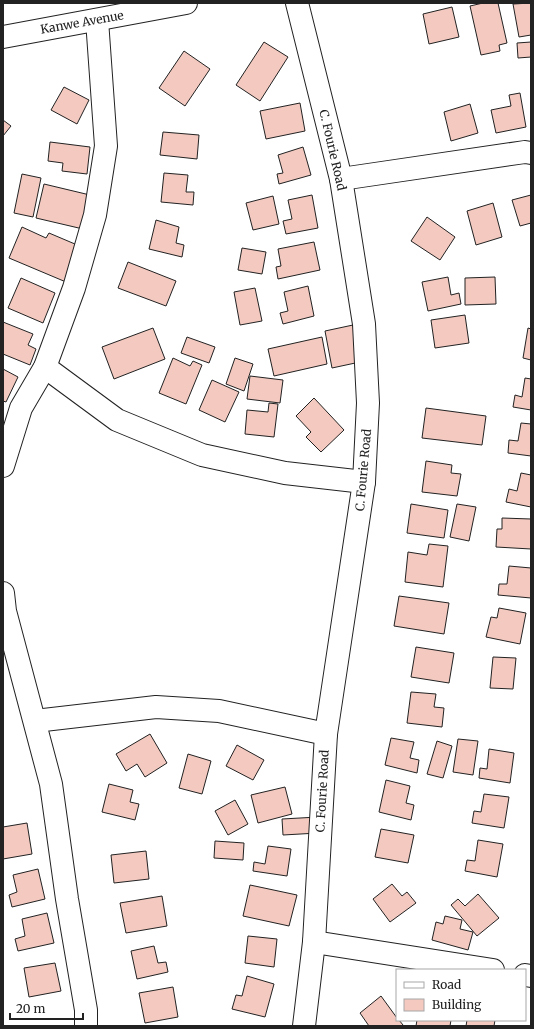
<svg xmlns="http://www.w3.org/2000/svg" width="534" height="1029" viewBox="0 0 534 1029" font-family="Merriweather,serif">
<rect width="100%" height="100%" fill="#fff"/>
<g fill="#f3c9c0" stroke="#222">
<path d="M483,3H498L507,43L499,45L500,51L481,55L470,6Z"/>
<path d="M531,3V35L519,37L513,4Z"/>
<path d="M452,7L459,37L429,44L423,14Z"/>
<path d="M264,42L288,57L260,101L236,85Z"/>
<path d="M531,42V57L518,58L517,43Z"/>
<path d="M184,51L210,69L185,106L159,88Z"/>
<path d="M64,87L89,100L77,124L51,110Z"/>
<path d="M520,93L526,127L496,133L491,110L511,106L509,95Z"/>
<path d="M300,103L305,131L266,139L260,111Z"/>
<path d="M470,104L478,133L451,141L444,112Z"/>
<path d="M3,120L11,126L3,136Z"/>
<path d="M163,132L199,135L197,159L160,155Z"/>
<path d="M50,142L90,147L87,174L62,171L63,163L48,161Z"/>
<path d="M303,147L311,175L279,184L277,174L283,173L278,155Z"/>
<path d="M164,173L188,175L186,192H194L193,205L161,202Z"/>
<path d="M22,174L41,178L33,217L14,213Z"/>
<path d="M44,184L90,195L83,229L36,218Z"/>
<path d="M312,195L318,228L286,234L283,221L292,219L288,200Z"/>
<path d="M531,195V223L520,226L512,200Z"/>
<path d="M273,196L279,224L253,230L246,203Z"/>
<path d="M493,203L502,237L476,245L467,211Z"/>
<path d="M427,217L455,237L440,260L411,241Z"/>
<path d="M156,220L179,227L176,243L184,245L182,257L149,249Z"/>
<path d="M22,227L46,238L49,233L82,247L66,282L9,258Z"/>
<path d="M314,242L320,270L278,279L276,267L281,266L278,249Z"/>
<path d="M242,248L266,252L262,274L238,270Z"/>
<path d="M128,262L176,281L166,306L118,288Z"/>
<path d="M448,277L451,295L459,293L461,304L428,311L422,282Z"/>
<path d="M495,277L496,304L465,305V278Z"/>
<path d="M21,278L55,293L43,323L8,308Z"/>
<path d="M308,286L314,316L283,324L280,313L288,311L284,292Z"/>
<path d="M255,288L262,321L240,325L234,292Z"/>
<path d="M465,315L469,343L435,348L431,320Z"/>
<path d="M3,322L33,334L28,345L36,349L30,365L3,354Z"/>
<path d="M353,325L360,362L332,368L325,331Z"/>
<path d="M153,328L165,359L114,379L102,347Z"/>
<path d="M528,328L531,329V360L523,358Z"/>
<path d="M187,337L215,347L209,363L181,353Z"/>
<path d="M322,337L327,364L274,376L268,349Z"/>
<path d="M173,358L190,366L193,361L202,365L186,404L159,393Z"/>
<path d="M235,358L253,364L244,391L226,384Z"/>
<path d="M3,369L18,377L6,402L3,401Z"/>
<path d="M250,376L283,380L280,403L247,399Z"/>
<path d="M525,378L531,379V410L513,407L515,395L522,397Z"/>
<path d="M212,380L239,392L225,422L199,410Z"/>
<path d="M314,398L344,430L321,452L306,437L311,432L296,416Z"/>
<path d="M269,403L278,404L274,437L245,434L247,410L268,412Z"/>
<path d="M426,408L486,416L482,445L422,438Z"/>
<path d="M521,423L531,424V456L508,453L509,440L518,441Z"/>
<path d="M426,461L452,465L451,473L461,474L457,496L422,492Z"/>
<path d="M521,473L531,475V507L506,502L509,489L517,491Z"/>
<path d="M411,504L448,510L444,538L407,533Z"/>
<path d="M457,504L476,507L469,541L450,537Z"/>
<path d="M502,518L531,519V549L496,547L497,529H502Z"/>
<path d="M429,544L448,546L443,587L405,582L408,552L427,555Z"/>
<path d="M509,566L531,568V598L498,595L499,584H507Z"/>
<path d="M399,596L449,603L444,634L394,626Z"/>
<path d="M499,608L526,613L520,644L486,637L491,617L497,618Z"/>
<path d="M416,647L454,653L449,683L411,677Z"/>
<path d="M493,657L516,658L513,689L490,688Z"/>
<path d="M411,692L436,694L434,707L444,708L442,727L407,723Z"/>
<path d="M150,734L167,763L145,777L137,764L126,771L116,754Z"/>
<path d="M391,738L414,742L410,758L419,760L417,773L385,765Z"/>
<path d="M458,739L478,741L473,775L453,772Z"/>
<path d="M437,741L452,746L443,778L427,774Z"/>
<path d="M237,745L264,760L253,780L226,766Z"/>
<path d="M489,749L514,753L510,783L479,778L480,768L487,769Z"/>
<path d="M188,754L211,761L202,794L179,788Z"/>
<path d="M386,780L410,786L406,803L414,805L411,820L379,812Z"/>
<path d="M109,784L133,790L130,802L139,804L135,820L102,812Z"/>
<path d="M285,787L292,814L258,823L251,795Z"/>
<path d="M484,794L509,797L504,828L472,823L474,811L481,812Z"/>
<path d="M235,800L248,824L228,835L215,811Z"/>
<path d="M318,817V833L283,835L282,819Z"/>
<path d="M27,823L32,854L3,859V827Z"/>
<path d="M381,829L414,835L408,863L375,857Z"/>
<path d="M478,840L503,844L497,877L465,871L467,860L475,861Z"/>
<path d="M215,841L244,843L243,860L214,858Z"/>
<path d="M268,846L291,849L287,876L253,871L254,862L265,864Z"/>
<path d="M146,851L149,879L114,883L111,855Z"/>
<path d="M38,869L45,899L12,907L9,895L17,892L13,875Z"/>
<path d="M392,884L402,896L407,892L416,903L390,922L373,899Z"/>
<path d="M250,885L297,895L289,926L243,916Z"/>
<path d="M478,894L499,918L477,936L451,905L458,899L465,906Z"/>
<path d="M162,896L167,926L126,933L120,903Z"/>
<path d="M47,913L54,943L18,951L15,939L25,936L22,919Z"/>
<path d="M445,916L462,920L460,929L473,932L468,950L432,940L436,922L443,924Z"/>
<path d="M248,936L277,939L274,967L245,963Z"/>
<path d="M154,946L158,963L166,962L168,972L137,979L131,951Z"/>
<path d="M55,963L61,991L29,997L24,968Z"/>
<path d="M247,976L274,984L265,1017L232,1009L236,995L242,996Z"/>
<path d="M173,987L178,1017L145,1023L139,993Z"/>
<path d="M381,996L397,1018V1020H399L403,1025L401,1026H369L360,1013Z"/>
<path d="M417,1020H451L450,1026H416Z"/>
<path d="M467,1020H495L494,1026H466Z"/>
</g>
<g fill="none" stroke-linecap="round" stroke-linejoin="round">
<g stroke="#222" stroke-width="24">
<g id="minor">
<path d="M297,3L341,179L364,324L368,403L364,482L326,734L314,942L304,1026"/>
<path d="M341,179L525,152L531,153"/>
<path d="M45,367L117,420L202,455L285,473L364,482"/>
<path d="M3,466L21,408L45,367L74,288L95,215L106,146L97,20"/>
<path d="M3,593L5,611L51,784L67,899L86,1010V1026"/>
<path d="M35,721L156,707L219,711L326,734"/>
<path d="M314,942L493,970"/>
<path d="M525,975L531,976"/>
</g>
</g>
<g stroke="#222" stroke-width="24">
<path id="secondary" d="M3,37L186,3"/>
</g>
<use href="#minor" stroke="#fff" stroke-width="22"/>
<use href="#secondary" stroke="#fff" stroke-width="22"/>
</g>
<g text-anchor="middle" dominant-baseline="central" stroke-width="3" stroke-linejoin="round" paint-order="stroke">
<g font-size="12" fill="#222" stroke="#fff">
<text transform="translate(82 22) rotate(-10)">Kanwe Avenue</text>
<text transform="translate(333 150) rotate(77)">C. Fourie Road</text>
<text transform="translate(363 470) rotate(-85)">C. Fourie Road</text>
<text transform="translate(322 791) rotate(-87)">C. Fourie Road</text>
</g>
</g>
<rect width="534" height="1029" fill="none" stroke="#222222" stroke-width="8"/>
<rect x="396" y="969" width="130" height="52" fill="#ffffff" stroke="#a7a7a7"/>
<rect x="404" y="982" width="20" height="6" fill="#ffffff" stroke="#a7a7a7"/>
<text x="432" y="989" font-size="12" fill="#222222">Road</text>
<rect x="404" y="999" width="20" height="12" fill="#f3c9c0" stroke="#a7a7a7"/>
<text x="432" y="1009" font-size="12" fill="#222222">Building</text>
<path d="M10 1013v6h73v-6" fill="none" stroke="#222222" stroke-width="2"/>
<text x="16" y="1013" font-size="12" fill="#222222" stroke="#ffffff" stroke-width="3" paint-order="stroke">20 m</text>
</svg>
